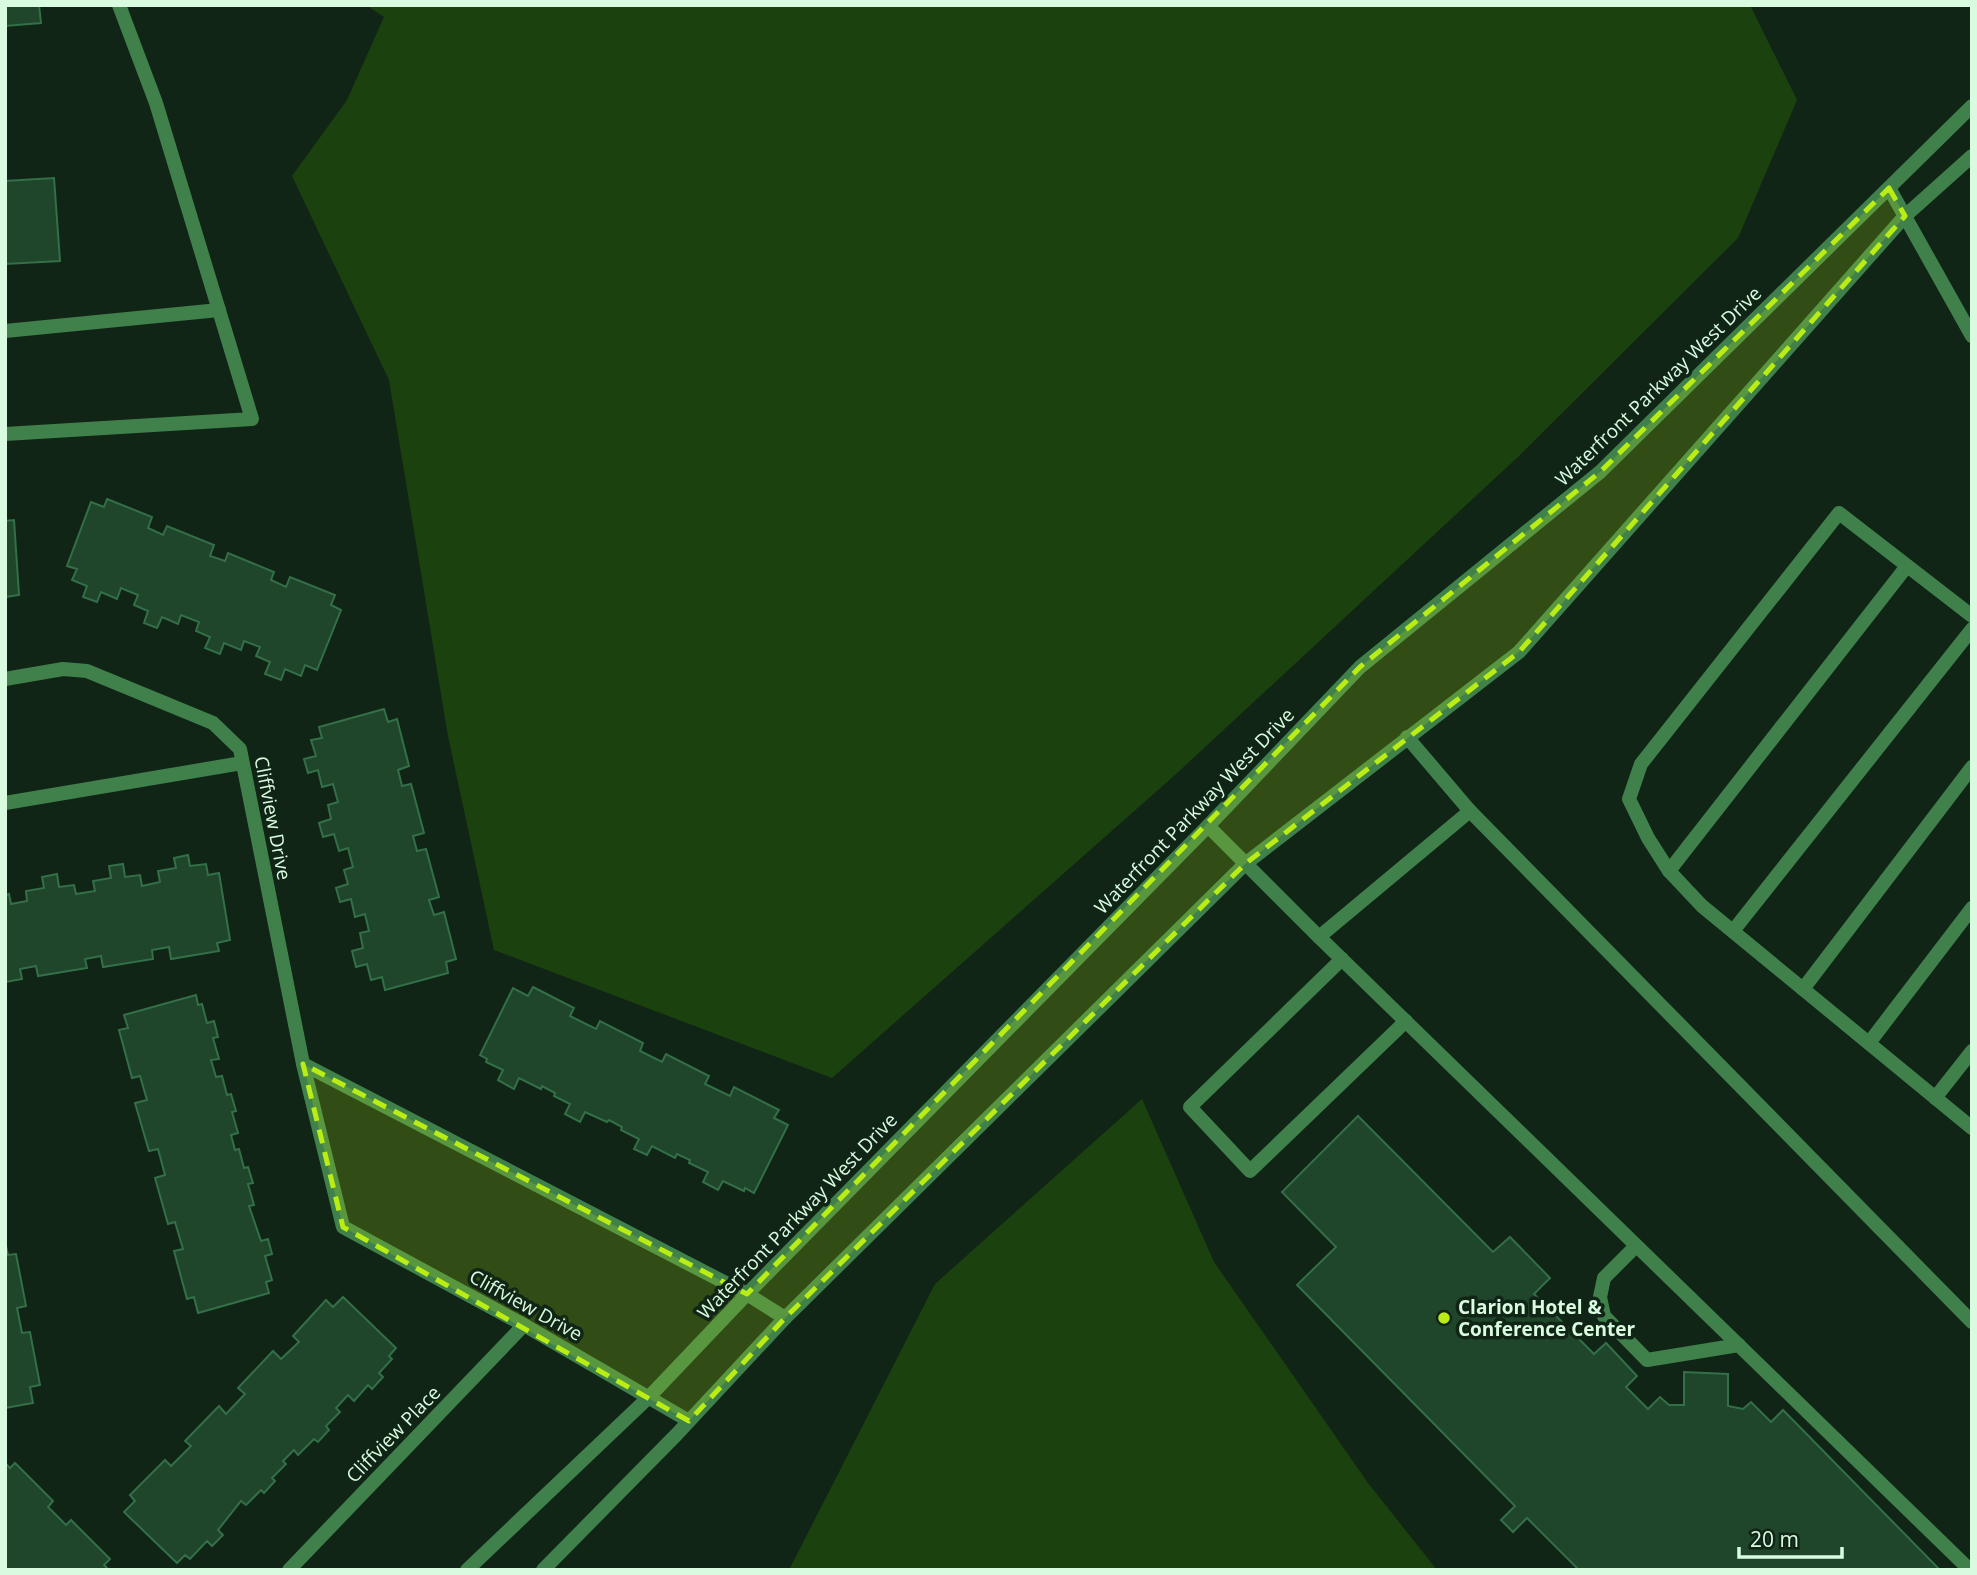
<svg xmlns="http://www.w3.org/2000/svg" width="1977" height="1575" viewBox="0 0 1977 1575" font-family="'Open Sans',sans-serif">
<rect width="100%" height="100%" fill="#112517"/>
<g fill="#1a410e">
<path d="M366,5H1750L1797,100L1738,238L1519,456L1175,775L832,1078L494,950L448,736L389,380L292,176L347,100L384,17Z"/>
<path d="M1142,1099L1214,1262L1368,1483L1437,1570H789L935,1284Z"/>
</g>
<g fill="#1f452b" stroke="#336f47" stroke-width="2">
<path d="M5,5H39L41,23L5,26Z"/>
<path d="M54,178L60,261L5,264V181Z"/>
<path d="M107,499L152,517L148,528L163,535L167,526L214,545L210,556L225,561L228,553L274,572L271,580L286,587L290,577L335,595L331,605L341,610L317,670L305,665L301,676L285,669L281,680L265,674L270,662L256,656L260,647L244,641L241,650L224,643L220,654L205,648L210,637L196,631L199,622L181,615L178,624L162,617L157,628L144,623L148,611L134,605L138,595L121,588L117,599L101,592L97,602L83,597L87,586L72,580L77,569L67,566L91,502L104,507Z"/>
<path d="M14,520L19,595L5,597V521Z"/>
<path d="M384,709L388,722L397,719L409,766L398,770L402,786L411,784L424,833L413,836L417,851L426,849L439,897L429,900L434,915L444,912L456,959L446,962L448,973L385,990L382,977L371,980L367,964L356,967L352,951L363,948L360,933L369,931L365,914L355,917L351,899L340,902L336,888L348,884L344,870L353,867L348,848L339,851L334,834L323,837L319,823L331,819L328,805L338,802L333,784L322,787L318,770L308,773L304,759L316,756L311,740L322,738L319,727Z"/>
<path d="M188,855L190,866L206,864L208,875L219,873L230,940L217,943L219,951L171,959L169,947L152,950L153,959L103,967L101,956L85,959L87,968L38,976L36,966L20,969L22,979L5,982V895L9,894L11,904L27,901L26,891L44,888L42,877L57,874L59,887L74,885L76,894L95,891L93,881L111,878L109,866L123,864L125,877L140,875L142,886L160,882L158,871L176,868L174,858Z"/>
<path d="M533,987L574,1008L570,1016L596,1029L600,1021L643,1043L640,1051L662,1062L666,1054L709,1076L705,1084L730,1096L734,1087L779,1110L774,1118L788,1125L754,1193L745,1188L744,1191L723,1181L718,1190L703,1182L708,1172L689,1163L690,1160L677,1154L675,1158L652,1146L647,1155L634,1149L639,1139L621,1130L622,1127L609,1120L607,1122L585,1112L580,1122L565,1114L570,1104L554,1096L555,1093L542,1086L541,1089L519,1078L514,1089L498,1080L503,1070L486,1062L487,1059L480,1055L513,988L528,996Z"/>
<path d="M196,995L198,1005L202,1004L207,1023L214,1021L218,1037L213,1038L219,1059L211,1060L216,1077L222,1076L227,1095L231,1094L236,1111L232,1112L238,1133L231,1135L235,1150L239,1149L244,1168L248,1167L253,1183L248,1184L254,1205L249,1206L261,1241L268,1239L272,1254L265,1256L272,1280L266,1282L269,1293L198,1313L194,1297L187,1299L174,1251L183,1249L175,1222L168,1224L155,1178L165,1175L158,1149L149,1151L135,1103L147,1100L140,1076L132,1078L119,1030L128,1028L124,1015Z"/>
<path d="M1358,1116L1493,1252L1510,1237L1550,1278L1534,1294L1594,1354L1606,1343L1637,1376L1626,1387L1648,1409L1660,1397L1669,1405H1684V1372L1728,1374V1406L1743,1409L1751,1402L1771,1422L1783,1410L1940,1570H1579L1527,1518L1513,1532L1501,1520L1515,1506L1297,1285L1336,1247L1282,1192Z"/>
<path d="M5,1242L8,1255L16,1254L26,1306L17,1308L22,1333L30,1332L40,1385L30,1387L33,1403L5,1408Z"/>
<path d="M343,1297L396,1348L389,1356L392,1359L379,1373L383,1377L372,1389L368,1385L354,1401L348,1395L336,1408L340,1412L326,1426L329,1430L318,1442L314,1439L298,1455L294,1450L283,1461L286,1464L272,1478L275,1481L264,1493L261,1490L246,1505L241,1501L218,1530L223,1535L212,1546L207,1541L190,1559L185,1555L177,1563L124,1512L135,1501L130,1495L165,1460L171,1466L191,1446L185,1441L219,1406L226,1414L245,1394L238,1388L273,1351L281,1359L299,1342L293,1336L326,1300L333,1307Z"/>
<path d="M5,1463L10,1468L15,1463L53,1501L48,1507L66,1525L71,1520L110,1559L104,1565L109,1570H5Z"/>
</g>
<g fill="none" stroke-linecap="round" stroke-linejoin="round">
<g stroke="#40814b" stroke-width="14">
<path d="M5,331L219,310"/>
<path d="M5,434L252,419L156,103L119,5"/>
<path d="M1972,616L1839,513L1641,764L1629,799L1648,838L1669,871L1702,906L1972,1128"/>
<path d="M1407,737L1470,811L1972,1322"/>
<path d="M5,803L242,763"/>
<path d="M1208,826L1319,937L1970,1570"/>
<path d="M1669,871L1907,566"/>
<path d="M1733,931L1972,629"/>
<path d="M1319,937L1470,811"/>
<path d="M1342,959L1190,1107L1250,1171L1406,1021"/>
<path d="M1803,989L1972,767"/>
<path d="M1869,1043L1972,908"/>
<path d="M1935,1098L1972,1051"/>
<path d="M1636,1246L1604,1278L1600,1297L1604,1316L1647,1360L1739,1345"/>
</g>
<g stroke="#40814b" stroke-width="14">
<path d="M1889,188L1972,336"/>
<path d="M5,679L63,669L87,671L213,723L240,749L303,1064L343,1227L524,1325L689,1421"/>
<path d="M303,1064L747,1294L785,1318"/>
<path d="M289,1570L524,1325"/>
<path d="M467,1570L649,1397L747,1294L1208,826L1360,667L1600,472L1972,106"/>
<path d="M543,1570L677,1434L785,1318L1245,864L1519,652L1905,216L1972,156"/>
</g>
</g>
<path fill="#baed14" fill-opacity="0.2" stroke="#baed14" stroke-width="5" stroke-dasharray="14 9" stroke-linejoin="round" d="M1889,188L1905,216L1519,652L1245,864L785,1318L689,1421L343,1227L303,1064L747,1294L1360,667L1600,472Z"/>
<circle fill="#baed14" stroke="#112517" stroke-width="2.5" cx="1444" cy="1318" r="7"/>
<g text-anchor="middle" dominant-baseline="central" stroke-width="7" stroke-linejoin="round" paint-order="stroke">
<g font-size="19" fill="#d9fce1" stroke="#112517">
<text transform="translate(1658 386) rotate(-44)">Waterfront Parkway West Drive</text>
<text transform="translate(1194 811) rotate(-46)">Waterfront Parkway West Drive</text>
<text transform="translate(273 818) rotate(79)">Cliffview Drive</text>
<text transform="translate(797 1216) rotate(-46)">Waterfront Parkway West Drive</text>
<text transform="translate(526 1305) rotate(29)">Cliffview Drive</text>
<text transform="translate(393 1434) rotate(-46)">Cliffview Place</text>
</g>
<g font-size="19" font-weight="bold" fill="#d9fce1" stroke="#112517" text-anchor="start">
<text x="1458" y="1307">Clarion Hotel &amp;<tspan x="1458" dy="22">Conference Center</tspan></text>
</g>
</g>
<rect width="1977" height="1575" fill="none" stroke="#d9fce1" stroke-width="14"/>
<path d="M1739 1547v10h103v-10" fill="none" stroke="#d9fce1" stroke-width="3.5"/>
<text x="1750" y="1547" font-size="21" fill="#d9fce1" stroke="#112517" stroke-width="5" paint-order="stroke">20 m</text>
</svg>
